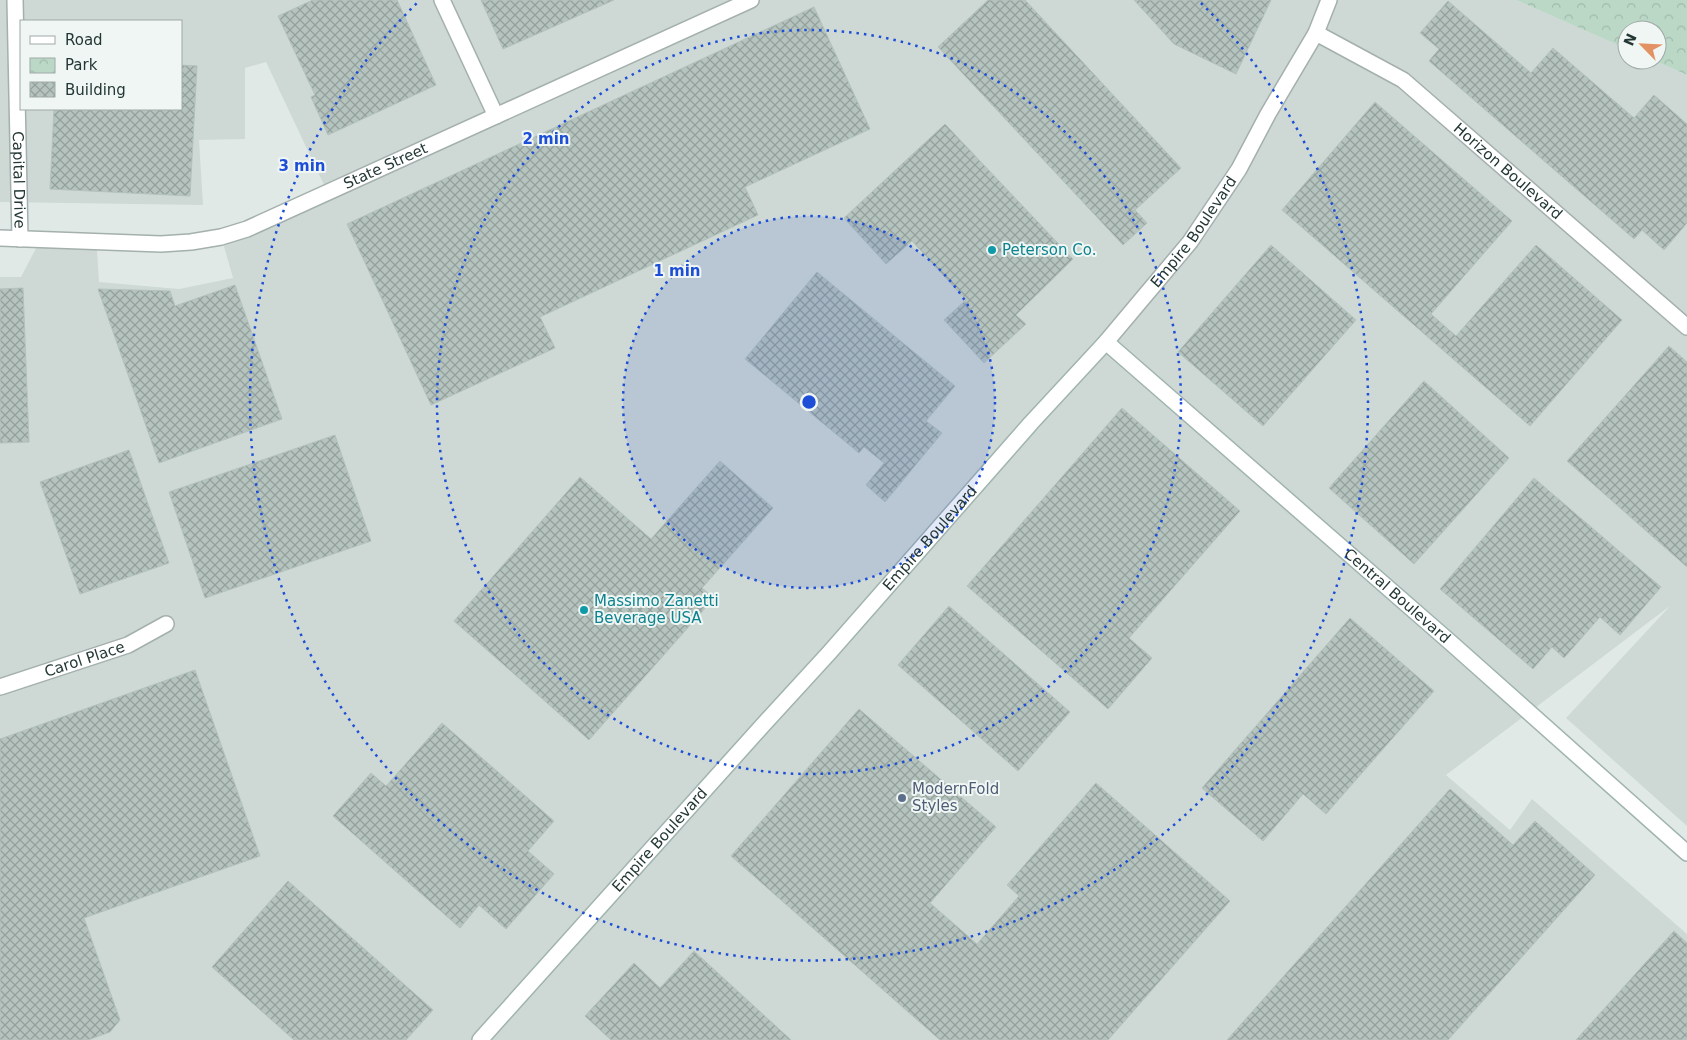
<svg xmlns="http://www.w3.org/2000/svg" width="1687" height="1040" viewBox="0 0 1687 1040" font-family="'DejaVu Sans',sans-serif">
<defs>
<pattern id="park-crowns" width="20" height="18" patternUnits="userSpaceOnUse" patternTransform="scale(1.25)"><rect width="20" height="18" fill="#bbd8c6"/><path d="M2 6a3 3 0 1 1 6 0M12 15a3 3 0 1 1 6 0" fill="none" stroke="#a0baab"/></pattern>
<pattern id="building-cross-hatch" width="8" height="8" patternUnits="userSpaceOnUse" patternTransform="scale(1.25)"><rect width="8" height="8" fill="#b6c4bf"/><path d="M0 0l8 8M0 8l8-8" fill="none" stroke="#94a09c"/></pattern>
</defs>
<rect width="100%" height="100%" fill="#e0e9e6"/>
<path fill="#ced9d5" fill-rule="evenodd" d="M0,0H1516L1627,49V60H1653L1687,75V826L1566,718L1670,606L1446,775L1510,830L1532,799L1687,934V1040H0V277H21L45,231L96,235L99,282L179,289L233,278L221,236L324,185L266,62L245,68V139L199,140L203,205L0,202ZM21,21H181V109H21Z"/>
<path fill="url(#park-crowns)" d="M1516,0H1687V75L1653,60H1657V30H1627V49Z"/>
<g fill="url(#building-cross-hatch)" stroke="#b3c2be">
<path d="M313,0H397L436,85L328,135L311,97L315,95L278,16Z"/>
<path d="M481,0H614L503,49Z"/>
<path d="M988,0H1025L1181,168L1135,210L1147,223L1123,245L938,47Z"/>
<path d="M1134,0H1271L1236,74L1174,44Z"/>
<path d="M1448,1L1531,73L1553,48L1634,118L1654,95L1687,124V223L1664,250L1642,230L1634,239L1429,61L1439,49L1420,33Z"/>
<path d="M814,7L870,129L745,187L758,215L540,317L555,348L431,405L347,224Z"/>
<path d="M181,65L197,66L190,196L50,189L54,109H181Z"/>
<path d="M1375,102L1512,221L1431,314L1456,336L1536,245L1622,320L1530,426L1282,210Z"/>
<path d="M945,124L1073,259L1016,315L1026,324L984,363L944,320L966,300L912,241L886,264L844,218Z"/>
<path d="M1271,245L1356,320L1263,426L1178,352Z"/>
<path d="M817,272L955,386L926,421L942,433L885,502L866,485L884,463L864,447L859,453L745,359Z"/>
<path d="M235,285L282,419L159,463L98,289L170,291L175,306Z"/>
<path d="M23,288L29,442L0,443V289Z"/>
<path d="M1669,346L1687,362V567L1567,461Z"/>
<path d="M1424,381L1509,458L1414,564L1329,488Z"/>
<path d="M1122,408L1240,511L1129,638L1152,658L1108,709L967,586Z"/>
<path d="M335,435L371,541L205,598L169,492Z"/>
<path d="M129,450L169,563L80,594L40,482Z"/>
<path d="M720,461L773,508L702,588L714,598L589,740L454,621L580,477L651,539Z"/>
<path d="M1534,478L1661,587L1620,635L1600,617L1564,658L1552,647L1533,669L1440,589Z"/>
<path d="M949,606L1070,712L1018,771L898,665Z"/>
<path d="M1350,618L1434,691L1326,814L1303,794L1263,841L1202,788Z"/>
<path d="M195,670L260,856L84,918L120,1020L110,1032L88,1040H0V739Z"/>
<path d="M859,709L996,827L930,903L977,944L1019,896L1007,885L1096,783L1230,901L1108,1040H940L731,856Z"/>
<path d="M442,723L554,821L528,851L554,874L506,929L479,905L460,928L333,816L371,773L386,786Z"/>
<path d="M1450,789L1513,845L1535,821L1595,875L1448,1040H1227Z"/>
<path d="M288,881L433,1010L406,1040H294L212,967Z"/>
<path d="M1674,931L1687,943V1040H1576Z"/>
<path d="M694,951L791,1040H611L585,1016L634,963L660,988Z"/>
</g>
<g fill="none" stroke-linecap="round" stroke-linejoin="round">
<g stroke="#a4b0ad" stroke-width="18">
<g id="street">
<path id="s1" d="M15,0L20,239"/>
<path d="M442,0L496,116"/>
<path id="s2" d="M1316,33L1403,80L1687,327"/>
<path id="s3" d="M0,238L161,244L191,242L221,237L247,229L751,0"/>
<path id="s4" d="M1106,342L1190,242L1239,169L1268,114L1316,33L1329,0"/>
<path id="s5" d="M0,687L128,645L166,624"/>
</g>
</g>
<g stroke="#a0b4af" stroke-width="18">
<g id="secondary">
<path id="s6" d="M480,1040L763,725L829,653L1031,423L1106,342L1450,642L1687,853"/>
</g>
</g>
<use href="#street" stroke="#fff" stroke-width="15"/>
<use href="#secondary" stroke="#fff" stroke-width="15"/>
</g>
<circle cx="809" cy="402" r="186" fill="#1d4ed8" fill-opacity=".12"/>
<g fill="none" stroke="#1d4ed8" stroke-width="2.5" stroke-dasharray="2.5 5">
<circle cx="809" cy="402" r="186"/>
<circle cx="809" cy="402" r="372"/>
<path d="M1201 3A559 559 0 1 1 417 3"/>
</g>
<g fill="#0f9aa8" stroke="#f0f6f4" stroke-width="2">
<circle cx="992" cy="250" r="5"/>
<circle cx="584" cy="610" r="5"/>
</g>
<circle fill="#5c6f8a" stroke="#f0f6f4" stroke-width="2" cx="902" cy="798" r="5"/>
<g text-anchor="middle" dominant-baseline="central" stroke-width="4" stroke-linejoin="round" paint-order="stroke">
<g font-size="15" fill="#233834" stroke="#f0f6f4">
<text stroke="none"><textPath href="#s3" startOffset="401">State Street</textPath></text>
<text stroke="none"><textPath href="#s2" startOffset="238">Horizon Boulevard</textPath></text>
<text stroke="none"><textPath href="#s1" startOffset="180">Capital Drive</textPath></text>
<text stroke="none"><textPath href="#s4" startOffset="141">Empire Boulevard</textPath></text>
<text stroke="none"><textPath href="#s6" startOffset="674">Empire Boulevard</textPath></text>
<text stroke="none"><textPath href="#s6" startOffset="1324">Central Boulevard</textPath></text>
<text stroke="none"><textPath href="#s5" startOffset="89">Carol Place</textPath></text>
<text stroke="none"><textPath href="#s6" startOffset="269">Empire Boulevard</textPath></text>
</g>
<g font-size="15" fill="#0d838f" stroke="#f0f6f4" text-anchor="start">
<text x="1002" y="250">Peterson Co.</text>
<text x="594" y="601">Massimo Zanetti<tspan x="594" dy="17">Beverage USA</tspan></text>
</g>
<g font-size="15" fill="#4e5e75" stroke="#f0f6f4" text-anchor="start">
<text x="912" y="789">ModernFold<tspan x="912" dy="17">Styles</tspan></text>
</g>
</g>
<circle cx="809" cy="402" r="8" fill="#1d4ed8" stroke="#f0f6f4" stroke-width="2.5"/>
<g font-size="15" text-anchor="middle" font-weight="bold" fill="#1d4ed8" stroke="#f0f6f4" stroke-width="4" stroke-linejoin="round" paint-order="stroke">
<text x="546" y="144">2 min</text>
<text x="302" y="171">3 min</text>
<text x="677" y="276">1 min</text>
</g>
<rect x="20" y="20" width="162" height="90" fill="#f0f6f4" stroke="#9eaaa7"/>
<rect x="30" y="36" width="25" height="8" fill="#ffffff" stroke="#9eaaa7"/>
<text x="65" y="45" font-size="15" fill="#233834">Road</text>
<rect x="30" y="58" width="25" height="15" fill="url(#park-crowns)" stroke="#9eaaa7"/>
<text x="65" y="70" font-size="15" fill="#233834">Park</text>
<rect x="30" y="82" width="25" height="15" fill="url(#building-cross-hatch)" stroke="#9eaaa7"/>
<text x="65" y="95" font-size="15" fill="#233834">Building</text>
<g transform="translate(1642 45) rotate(294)"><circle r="24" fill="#f0f6f4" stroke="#9eaaa7"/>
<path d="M0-4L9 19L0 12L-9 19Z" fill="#e39264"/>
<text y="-8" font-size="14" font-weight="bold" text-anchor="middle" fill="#233834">N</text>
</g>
</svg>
